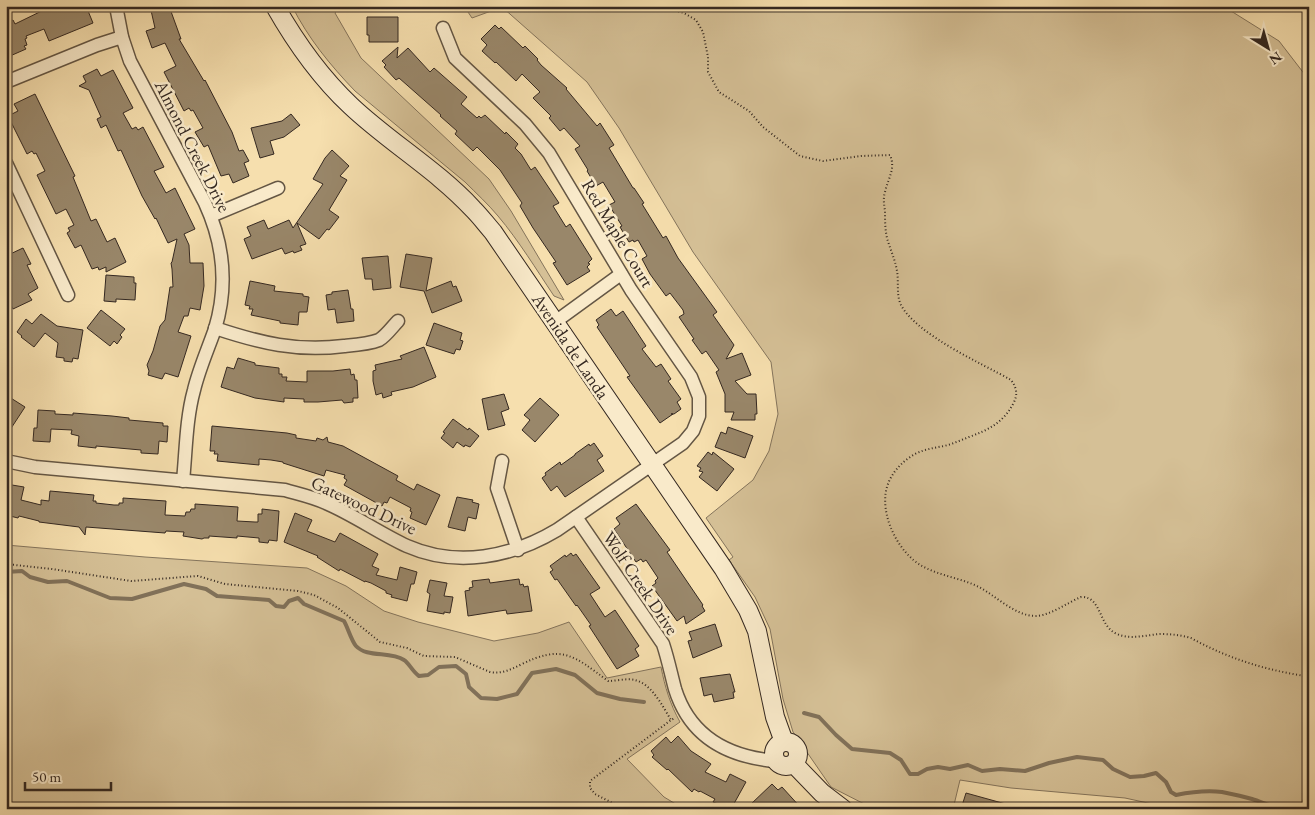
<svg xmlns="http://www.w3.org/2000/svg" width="1315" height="815" viewBox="0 0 1315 815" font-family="'EB Garamond',serif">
<rect width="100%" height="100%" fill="#f6dfae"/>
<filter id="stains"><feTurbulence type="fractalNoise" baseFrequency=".004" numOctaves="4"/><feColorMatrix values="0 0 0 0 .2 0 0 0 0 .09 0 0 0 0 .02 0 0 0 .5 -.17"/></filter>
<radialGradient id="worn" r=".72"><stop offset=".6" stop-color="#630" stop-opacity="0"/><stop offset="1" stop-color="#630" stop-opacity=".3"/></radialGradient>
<g fill="#d5c096" stroke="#84745c">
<path d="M292,6H341L335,13L361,58L489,179L511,211L564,300L554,296C536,269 519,241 498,216C488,204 476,193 465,182L355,91C330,65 308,38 292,6Z"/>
<path d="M464,6H1223L1279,41L1309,80V809H1175L1125,798L1011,788L960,780L953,809H874L831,787L793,732L783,699L770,629L755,597L729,560L733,557L706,518L753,480L769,451L778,414L771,362L693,252L619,128L587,82L502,7L472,18Z"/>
<path d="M6,545L145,557L307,568L346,586L384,611L418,622L494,641L538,633L569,622L607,678L661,667C665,687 670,704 680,722L627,759L664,797L684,809H6Z"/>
</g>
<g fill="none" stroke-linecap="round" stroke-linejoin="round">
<g stroke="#817159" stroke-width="4">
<path d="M6,572L22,571L30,577L48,582L67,581L110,598L132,599L184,584L206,589L217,596L269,600L276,606L284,607L289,601L298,598L304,604L344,621C348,628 351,640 356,646C367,658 390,651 404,660C409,663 412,671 419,676L428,675L439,667L456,666L466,674L469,687L481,698L497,699L517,694L532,673L556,669L575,675L597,693L620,699L644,702"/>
<path d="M804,713L819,717L836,735L852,749L890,753L901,760L910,774H918L927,769L938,767L950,769L968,765L982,771L1000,769L1025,771L1049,763L1077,757L1103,760L1113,769L1130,777L1144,776L1156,773L1166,782L1171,792L1176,795C1191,792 1206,790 1222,792C1232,794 1242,796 1252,799C1271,805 1283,814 1303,804L1309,790"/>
</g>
</g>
<g fill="#99876a" stroke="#342821">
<path d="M52,6H86L93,23L49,41L44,29L26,36L27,38L25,39L27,45L24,46L26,49L10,56L6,48V23L13,20L15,24Z"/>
<path d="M150,6H169L181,39H179L204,81L205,80L232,132L239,151L243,150L249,161L244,163L249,176L233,183L229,174L221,176L208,145L204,147L195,132L203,128L193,110L191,111L189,108L184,111L164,72L176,66L165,43L152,48L146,31L155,28Z"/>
<path d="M367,17H398V42H369V35H367Z"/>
<path d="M495,25L499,29L501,27L523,48L525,46L538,59L537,60L541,65L567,88L566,89L597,126L600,123L614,145L609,148L633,188H634L644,203L642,204L663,238L666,236L678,258L717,312L713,315L734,345L726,359L742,353L751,375L735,381L747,394H756L757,414H755V420H731L734,412H725V394L716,372L719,370L706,351L702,354L692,340L694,339L679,317L684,314L683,310L670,293L666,296L650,274L642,259L647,256L638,240L634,242L633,240L629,242L620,227L622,226L609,205L615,202L603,182L596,186L587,171L588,170L575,149L580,146L564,128L560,131L549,118L551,116L533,98L540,92L522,74L516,81L496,62L495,63L482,51L487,45L481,39Z"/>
<path d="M398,47L397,58L408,48L430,72L434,68L467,97L461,104L477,118L479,116L481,118L485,115L505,134L506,132L518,144L515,148L521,154L531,170L535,167L559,203L553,206L566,227L570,224L592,259L588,263L590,264L587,267L590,271L567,285L553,263L556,262L533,228L520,206L522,203L500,170L477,147L473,151L455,134L457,131L440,116L441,115L399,78L396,80L384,67L386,65L382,61Z"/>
<path d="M97,69L101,76L113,70L133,108L123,113L132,129L136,127L138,130L143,127L164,167L154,171L166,193L175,188L195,229L184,234L189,245L190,263H203L204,286L200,310L190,308L188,316H184L178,332L191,336L178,377L165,373L162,379L148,375L149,371L147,365L153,351L160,326L165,320L170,287H173L172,269L171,263L172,262L177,239L168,243L156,218L155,219L142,196L121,150L118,151L106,125L101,128L97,119L101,117L89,90L79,86L86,82L83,76Z"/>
<path d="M35,94L75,176L73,177L91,221L96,219L107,242L115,238L126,262L106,272V267L99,270L98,267L92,269L81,245L75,248L67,233L70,231L68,228L74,225L66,209L56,214L37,175L45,171L36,153L34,154L32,151L27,154L8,116L18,111L14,104Z"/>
<path d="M291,114L300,125L284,137L270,141L274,154L260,158L251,128L282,121Z"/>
<path d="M332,150L349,166L340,176L347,180L329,210L339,217L329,230L327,229L319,239L297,223L306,244L300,246L302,250L294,253L293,251L285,254L282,248L252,259L244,239L251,236L247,227L264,220L268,229L289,220L293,228L323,184L313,179L325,158Z"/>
<path d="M23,248L31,264L27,265L38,288L28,294L32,300L13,309L6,296V256Z"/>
<path d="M406,254L432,258L426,291L451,281L453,287L456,286L462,301L432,313L424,291L400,287Z"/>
<path d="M388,256L391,288L373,290L372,279H365L362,258Z"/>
<path d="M106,275L134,277V283H136L135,300L116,299V302L104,301Z"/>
<path d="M250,281L275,286L274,291L303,294V296L309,297L307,312H299L298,325L280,323V321L251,315L253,309H249L250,306L245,305Z"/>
<path d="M348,290L351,309H353L354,321L337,323L335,309L328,310L326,295L332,294V292Z"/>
<path d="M611,309L616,316L623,311L646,346L642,349L656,367L661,364L671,379L668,381L681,399L677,402L681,409L674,414H671H673L660,423L627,377L630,376L597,327L599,325L596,320Z"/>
<path d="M101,310L125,329L120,335L122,337L117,344L114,341L110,346L87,328Z"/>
<path d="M41,314L57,326L83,330L78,359L73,358L72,362L64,361V358L56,357L58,343L45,333L34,347L21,337L22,336L17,332L26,319L32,324Z"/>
<path d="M434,323L462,333L460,340L463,341L460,350L456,349L454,354L426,345Z"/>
<path d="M424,347L436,377L413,387L391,392L392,395L383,398L382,393L376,395L373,381V371L376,370L375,365L402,359L400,356Z"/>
<path d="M238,358L255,363V365L279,368V374H282V377H287L286,381L307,382V371H333L350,369L351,375L354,374L355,380H357L358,398H353V402L344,403L342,400L318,402H304V399L284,398V402L255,398L221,387L227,367L234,369Z"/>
<path d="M504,394L509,409L501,412L505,425L488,430L482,399Z"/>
<path d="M6,395L25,407L6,436Z"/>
<path d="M540,398L559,415L535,442L522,430L530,420L524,415Z"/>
<path d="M38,410L55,411V414L73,415V413L112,416L129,418V420L163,423V426H168L167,442L159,441L158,454L141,453V450L96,446V448L78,446L79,436L71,434L72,430L51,429L50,442L33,441L34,428H37Z"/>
<path d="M453,419L468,430L469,428L479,436L470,447L465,445L464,447L457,442L453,448L441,438L445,433L443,432Z"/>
<path d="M212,426L287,433L296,435V438L316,441L317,438L323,440L327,437L328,442L343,446L398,476L396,480L414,490L417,484L440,495L426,525L410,518L412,512L410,511L411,508L390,497L387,503L384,502L382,506L344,485L347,480L344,478L345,475L326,470L324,476L283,463V462L271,460L259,459V465L217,461L218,454H214L215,451H210Z"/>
<path d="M728,427L753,436L745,458L715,447L721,432L726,434Z"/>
<path d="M594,443L603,456L597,460L604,471L565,497L557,486L551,491L542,478L546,475L545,473L560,462L561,465L575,455V454L589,444L590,446Z"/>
<path d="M708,452L712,455L713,452L734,469L717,491L699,477L703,472L699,471L701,468L697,466Z"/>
<path d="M6,484L24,487L21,500L41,505V500L49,501L50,491L94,495L93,501H96V503L114,505H119V503H123V498L166,501L165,515L185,516L186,512H190L191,509H195V504L238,507L237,521L255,522H258V514H262V509L279,511L277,541L269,540L268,543L259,542V538L237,536V538L209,536V538H204L202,539L183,536L184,532L166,531L165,533L86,527L85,535L79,527L39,522V521L19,516L18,518L6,515Z"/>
<path d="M457,497L473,500L472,502L479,504L476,519L468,517L465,531L448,527Z"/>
<path d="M636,504L670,550L667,552L703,605L702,606L705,611L686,624L684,616L677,621L652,586L656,583L655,581L658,578L646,560L643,562L641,559L636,562L614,529L620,524L616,518Z"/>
<path d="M295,513L312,520L307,531L335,542L340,533L378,554L372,566L379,569L376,575L397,580L400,567L417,572L414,584H411L407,601L391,597L392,595L386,593V591L371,583L365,581V582L340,569L339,571L317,557L318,556L284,542Z"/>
<path d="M571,553L573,556L576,554L600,588L590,594L605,617L615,610L639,646L635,649L639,656L617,669L589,626L591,625L577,605L576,606L557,579L555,580L550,572L553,570L550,566L565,555L566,557Z"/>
<path d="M489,579L490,583L519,579L520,585L523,584L524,587L528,586L532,611L507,614L506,610L468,616L465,591L470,590L469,588L473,587L472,581Z"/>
<path d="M430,580L447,583L444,596L453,597L450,613L444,612V614L427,611L430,594L427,592Z"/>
<path d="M715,624L722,646L693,658L688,641L692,640L689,632Z"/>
<path d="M730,674L735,692H733L734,698L714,702L712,694L704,696L700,678Z"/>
<path d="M678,736L691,751L711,764L705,772L726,782L730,774L746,782L731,809L713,802L715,799L700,791L699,792L694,789L692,792L668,769L667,770L652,757L654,755L651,751L666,737L671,743Z"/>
<path d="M772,784L778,790L782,787L802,809H755L751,804Z"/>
<path d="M966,793L1013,806L1012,809H961Z"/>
</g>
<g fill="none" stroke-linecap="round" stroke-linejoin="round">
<g stroke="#645644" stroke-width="15">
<g id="street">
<path d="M116,6L122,37L130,61L205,203C224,244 228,286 215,329C208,349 199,369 194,390C186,419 186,451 183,481"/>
<path d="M6,82L97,45L122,37"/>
<path d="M6,163L68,295"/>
<path d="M211,216L278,188"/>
<path d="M555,322L621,274"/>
<path d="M215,328C260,343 297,352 344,346C355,345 369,344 379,340C386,336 393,326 398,321"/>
<path d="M6,461L35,467L285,490C299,494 313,497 326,503C354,515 379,533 407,546C457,568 512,557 557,530L683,443L693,431L699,416V397L691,377L631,290L549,153L525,124L455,58L443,28"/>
<path d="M502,461L497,488L518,550"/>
<path d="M576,517L663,644C668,659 671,674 675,689C690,737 728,757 776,761"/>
</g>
</g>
<g stroke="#342821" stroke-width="20">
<g id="secondary">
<path d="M275,6C296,43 320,77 351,106C389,142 437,170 473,209C480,216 486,224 493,232L723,568L748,610L757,631L775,717L784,742"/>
<circle cx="786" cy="754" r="12"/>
<path d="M794,764L822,793L843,809"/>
</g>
</g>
<g stroke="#342821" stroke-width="2" stroke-dasharray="1 2.5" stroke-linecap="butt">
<path d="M658,6L684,13L696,20L703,32L708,57V72L719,92L749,111L763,127L791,149L800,156L823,161L861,156L890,155C896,169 888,178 885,192C883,198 884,204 885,211C885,220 885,229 887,238C890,249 895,259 897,271C899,282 896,295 901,305C917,335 981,363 1011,380C1017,388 1018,395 1013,404C1003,423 988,430 969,437C961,440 953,444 944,446C934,448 925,449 915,454C901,462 889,475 886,491C881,518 899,553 922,566C940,576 961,578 979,587C996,596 1015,616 1036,616C1051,615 1067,603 1081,597C1102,596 1098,626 1117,634C1131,640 1146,635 1160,634C1171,634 1181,635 1191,638C1227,658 1265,670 1305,676L1309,678"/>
<path d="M6,564L52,569L131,581L198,576L225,584L298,591L314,595L338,608L380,642L407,648L424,656L455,657L490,672C501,674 510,670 520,665C562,644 573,655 608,681C616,681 627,678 635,680C652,684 663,707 671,720L675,718"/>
<path d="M624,809L595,794L590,788V781L671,720"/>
</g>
<use href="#street" stroke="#f9eaca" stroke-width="12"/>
<use href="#secondary" stroke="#f9eaca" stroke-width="18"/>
</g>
<g text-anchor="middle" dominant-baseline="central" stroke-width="5" stroke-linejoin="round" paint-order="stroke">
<g font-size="18" fill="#342821" stroke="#f9eaca">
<text transform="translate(193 146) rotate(63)">Almond Creek Drive</text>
<text transform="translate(618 233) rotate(59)">Red Maple Court</text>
<text transform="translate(571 346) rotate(56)">Avenida de Landa</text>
<text transform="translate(364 505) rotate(25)">Gatewood Drive</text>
<text transform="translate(641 583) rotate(56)">Wolf Creek Drive</text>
</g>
</g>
<rect width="1315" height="815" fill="none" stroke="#f6dfae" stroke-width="25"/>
<rect x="8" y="8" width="1300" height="800" fill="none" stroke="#342821" stroke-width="2.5"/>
<rect x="12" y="12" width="1290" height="790" fill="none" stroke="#342821"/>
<g transform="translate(1268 48) rotate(143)" stroke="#f9eaca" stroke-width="4" paint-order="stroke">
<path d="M0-4L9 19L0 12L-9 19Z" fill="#342821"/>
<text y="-8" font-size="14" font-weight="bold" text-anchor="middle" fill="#342821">N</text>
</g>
<path d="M25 782v8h86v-8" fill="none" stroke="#342821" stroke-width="2.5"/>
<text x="32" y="782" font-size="15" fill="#342821" stroke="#f9eaca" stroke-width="4" paint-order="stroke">50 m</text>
<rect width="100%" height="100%" filter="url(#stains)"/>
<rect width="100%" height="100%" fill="url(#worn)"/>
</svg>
